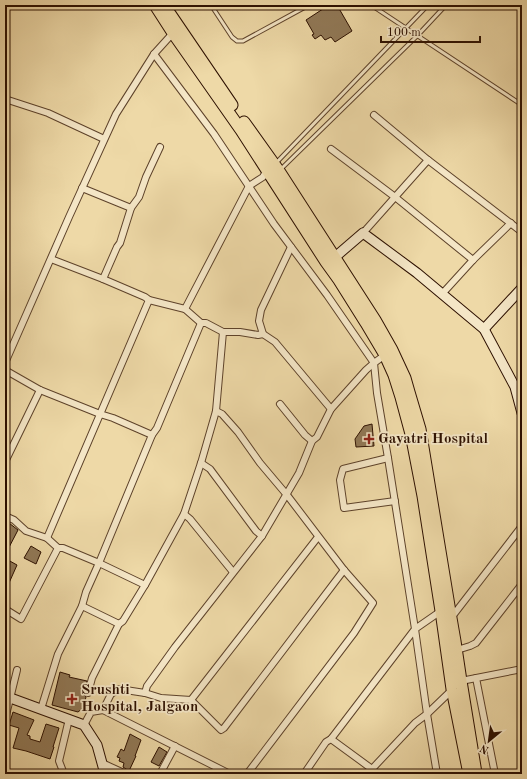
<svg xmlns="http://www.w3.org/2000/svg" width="527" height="779" viewBox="0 0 527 779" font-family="'Old Standard TT',serif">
<rect width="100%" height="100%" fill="#eed9a7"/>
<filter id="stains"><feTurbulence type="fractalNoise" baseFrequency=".005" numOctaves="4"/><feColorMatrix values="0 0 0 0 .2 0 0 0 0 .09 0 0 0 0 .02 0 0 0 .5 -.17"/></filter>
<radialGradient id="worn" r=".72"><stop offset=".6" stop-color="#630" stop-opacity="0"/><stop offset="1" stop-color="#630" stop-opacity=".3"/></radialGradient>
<g fill="#917957" stroke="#2d1000">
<path d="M329,5H337L352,31L335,42L331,37L325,40L321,35L315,39L312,35L314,34L306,20Z"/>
<path d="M372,424L374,446L356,447L355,439L364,426Z"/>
<path d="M9,523L18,530L5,555V533Z"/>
<path d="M31,546L41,552L36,564L24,558Z"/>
<path d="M8,560L17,565L9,583L5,581V567Z"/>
<path d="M60,672L70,675L69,677L87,681L84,692V695L86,697L83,708L78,712L52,705Z"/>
<path d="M13,712L34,720L27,735L30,736V739L40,742L46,724L59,728L53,747H54L50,759L26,751L13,748L19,728L9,725Z"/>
<path d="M130,734L141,740L135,756H136L129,771L123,767L124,763L119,761L120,758L117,757L121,749L124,751Z"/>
<path d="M159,747L167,752L159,766L151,762Z"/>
</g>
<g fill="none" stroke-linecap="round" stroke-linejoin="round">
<g stroke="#5d422a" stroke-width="5">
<g id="lane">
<path d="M211,5L232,37L237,41H243L309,5"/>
<path d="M371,5L522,105"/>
<path d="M276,163L428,5"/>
<path d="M281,169L417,36L446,5"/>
</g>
</g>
<g stroke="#5d422a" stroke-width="8">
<g id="street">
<path d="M154,54L214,134L274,224L327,295L374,363L377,393L388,458L415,629L331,739L326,742L304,774"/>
<path d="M5,99L48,113L104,139"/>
<path d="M374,115L428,160"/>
<path d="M331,149L395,197L473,260"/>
<path d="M82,188L131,208"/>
<path d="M363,233L428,160L522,232"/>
<path d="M291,247L261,310L259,321L263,334L275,342L331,409"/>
<path d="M51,259L103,279L145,297L149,300L185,309L201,323H206L223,332H240L258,335L263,334"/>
<path d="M103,279L117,247L120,243L131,208L139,197L146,177L160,147"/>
<path d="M442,294L473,260L511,223"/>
<path d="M185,309L249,186L263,177L266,171L268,170"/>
<path d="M5,363L69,217L116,114L154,54L173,33"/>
<path d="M5,370L40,390L100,414L113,418L152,435"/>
<path d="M280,404L305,435L312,441"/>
<path d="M216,411L222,414L238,432L260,463L287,495L344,570L373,603L354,633L247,774"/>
<path d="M388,458L343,469L340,480L344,508L395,501"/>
<path d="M5,462L40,390"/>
<path d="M201,463L210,469L256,531L262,536"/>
<path d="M184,514L190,519L233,572"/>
<path d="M5,516L14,520L26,531L47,538L58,548H63L99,563L145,585"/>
<path d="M47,538L149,300"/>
<path d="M82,606L119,624"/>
<path d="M5,609L21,619L58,548"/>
<path d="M451,618L522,526"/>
<path d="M457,650L470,646L476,643L522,584"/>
<path d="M476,678L495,774"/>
<path d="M459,682L461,681L522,669"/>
<path d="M88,693L92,678L119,624L123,621L145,585L184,514L201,463L216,411L223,332"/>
<path d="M145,693L147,686L175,647L262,536L299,473L312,441L317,437L331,409L366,370L374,363L385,355"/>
<path d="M191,700L318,537"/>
<path d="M41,709L58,654L82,606L86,592L99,563L152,435L157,428L201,323"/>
<path d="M103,710L230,774"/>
<path d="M427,714L415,629L441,611"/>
<path d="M427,714L453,689"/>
<path d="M5,719L17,670"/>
<path d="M84,725L91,712L103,710L111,694L119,689L145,693L161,698L191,700L221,730L224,728L344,570"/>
<path d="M331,739L372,769"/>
<path d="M102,763L126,774"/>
<path d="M64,774L59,761L69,719"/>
<path d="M160,774L175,746"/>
<path d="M371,774L372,769L415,723L427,714L437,774"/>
</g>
</g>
<g stroke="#2d1000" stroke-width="11">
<g id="secondary">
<path d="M334,258L363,233L417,273L484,329L515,387L522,413"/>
<path d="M484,329L522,288"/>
<path d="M5,696L84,725L97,745L105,774"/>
</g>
</g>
<g stroke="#2d1000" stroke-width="13">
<g id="highway">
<path d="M155,5L173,33L241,130L326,262L339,280L366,323L385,355L394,375L401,397L411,434L423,496L441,611L452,689L469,774"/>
<path d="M164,5L232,105"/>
<path d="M244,122L279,171L375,320L392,350L405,378L409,392L420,429L451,618L455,641L461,681L476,773"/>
</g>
</g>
<use href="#lane" stroke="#f4e6c6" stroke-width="3"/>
<use href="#street" stroke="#f4e6c6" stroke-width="6"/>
<use href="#secondary" stroke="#f4e6c6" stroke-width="9"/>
<use href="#highway" stroke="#eed9a7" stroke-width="11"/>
</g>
<g fill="#8f2418" stroke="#f4e6c6" stroke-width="1.5">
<path d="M367 433h4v4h4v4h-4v4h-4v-4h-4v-4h4z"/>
<path d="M70 693h4v4h4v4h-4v4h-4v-4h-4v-4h4z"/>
</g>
<g text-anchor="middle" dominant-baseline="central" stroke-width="3.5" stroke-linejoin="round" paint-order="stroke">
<g font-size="15" font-weight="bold" fill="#2d1000" stroke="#f4e6c6" text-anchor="start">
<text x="378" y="439">Gayatri Hospital</text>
<text x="81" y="690">Srushti<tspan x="81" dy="17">Hospital, Jalgaon</tspan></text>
</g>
</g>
<rect width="527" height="779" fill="none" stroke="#eed9a7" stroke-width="20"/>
<rect x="6" y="6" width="515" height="767" fill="none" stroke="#2d1000" stroke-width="2"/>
<rect x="10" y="10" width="507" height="759" fill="none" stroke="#2d1000"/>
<g transform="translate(489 741) rotate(209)" stroke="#f4e6c6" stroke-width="3" paint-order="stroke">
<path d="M0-3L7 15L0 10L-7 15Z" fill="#2d1000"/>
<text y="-6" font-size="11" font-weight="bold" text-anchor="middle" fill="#2d1000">N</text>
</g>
<path d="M381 36v6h99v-6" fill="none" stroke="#2d1000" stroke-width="2"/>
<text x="387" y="36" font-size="12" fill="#2d1000" stroke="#f4e6c6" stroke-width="3" paint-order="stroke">100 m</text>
<rect width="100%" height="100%" filter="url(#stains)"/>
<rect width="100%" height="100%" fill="url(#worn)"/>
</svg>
